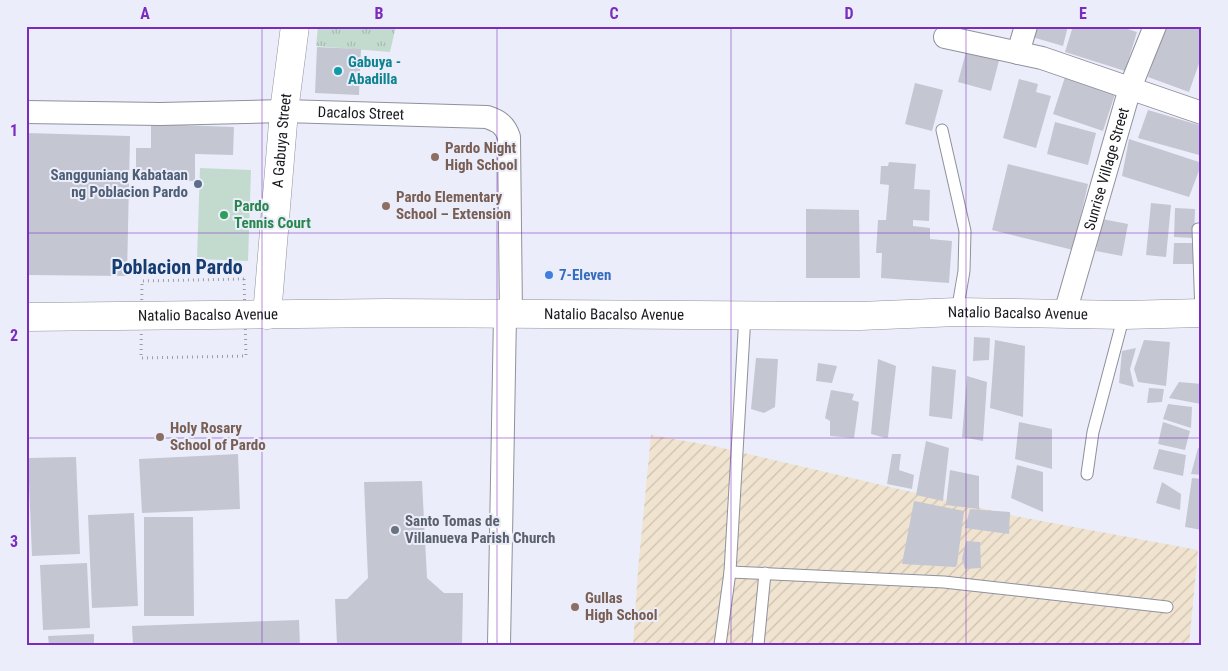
<svg xmlns="http://www.w3.org/2000/svg" width="1228" height="671" viewBox="0 0 1228 671" font-family="'Roboto Condensed',sans-serif">
<defs>
<pattern id="industrial-furrows" width="10" height="10" patternUnits="userSpaceOnUse" patternTransform="scale(1.25)"><rect width="10" height="10" fill="#f0e3cf"/><path d="M-1 1l2-2M0 10L10 0M9 11l2-2" fill="none" stroke="#cdc2b1"/></pattern>
<pattern id="grass-tufts" width="24" height="20" patternUnits="userSpaceOnUse" patternTransform="scale(1.25)"><rect width="24" height="20" fill="#c3dbce"/><path d="M3 7l-1-3M5 7V3M7 7l1-3M15 17l-1-3M17 17v-4M19 17l1-3" fill="none" stroke="#a7bbb0"/></pattern>
</defs>
<rect width="100%" height="100%" fill="#ebeefa"/>
<path fill="url(#industrial-furrows)" d="M651,435L714,446L1015,516L1198,550L1189,645H633L638,570Z"/>
<path fill="url(#grass-tufts)" d="M318,26H396L390,52L316,46Z"/>
<path fill="#c3dbce" d="M200,168L251,170L248,261L197,259Z"/>
<g fill="#c4c7d2">
<path d="M1035,26H1068L1063,46L1032,37Z"/>
<path d="M1073,26H1118L1137,32L1125,71L1065,52Z"/>
<path d="M1165,26H1202V55L1189,92L1148,77Z"/>
<path d="M317,47L361,49L359,95L315,93Z"/>
<path d="M967,48L1000,57L991,91L958,82Z"/>
<path d="M1065,77L1115,94L1103,131L1053,114Z"/>
<path d="M1019,79L1038,84L1036,92L1051,96L1036,148L1003,138Z"/>
<path d="M915,83L943,90L932,131L905,124Z"/>
<path d="M1148,110L1202,126V148L1199,155L1138,138Z"/>
<path d="M1055,122L1096,133L1088,165L1047,154Z"/>
<path d="M151,124L234,127L233,155L195,154V181L136,179V148H151Z"/>
<path d="M26,133L130,136L127,276L26,275Z"/>
<path d="M1129,139L1202,163L1189,197L1122,176Z"/>
<path d="M889,162L916,164L914,189L930,190L929,221L913,220V226L930,228V239L952,241L949,283L881,278L882,253H876L878,220H886L889,185L880,184L881,166H888Z"/>
<path d="M1008,164L1088,184L1073,250L992,230Z"/>
<path d="M1151,203L1171,205L1166,257L1146,255Z"/>
<path d="M1175,208L1195,209L1194,238L1174,237Z"/>
<path d="M806,209L859,210L860,278H806Z"/>
<path d="M1102,219L1128,224L1122,256L1096,251Z"/>
<path d="M1174,243H1197V264H1173Z"/>
<path d="M974,337L990,338L989,360L973,361Z"/>
<path d="M995,340L1025,346L1023,417L990,408Z"/>
<path d="M1144,340L1170,342L1166,386L1138,382L1134,369Z"/>
<path d="M1136,348L1130,369L1134,387L1119,383L1122,351Z"/>
<path d="M756,358L778,359L775,407L764,413L751,409Z"/>
<path d="M878,359L896,366L888,437L886,438L871,434Z"/>
<path d="M818,363L837,366L832,383L816,381Z"/>
<path d="M932,366L956,370L952,419L929,416Z"/>
<path d="M967,376L987,382L983,441L962,437Z"/>
<path d="M1179,382L1202,384L1201,404L1169,398Z"/>
<path d="M1149,388L1164,389L1162,402L1147,403Z"/>
<path d="M831,390L854,394L852,400L859,402L854,438L830,436V421L825,418Z"/>
<path d="M1168,404L1192,407L1191,428L1163,419Z"/>
<path d="M1019,422L1052,429V469L1015,459Z"/>
<path d="M1163,422L1190,431L1185,450L1158,444Z"/>
<path d="M926,441L949,448L943,501L916,495Z"/>
<path d="M1198,448H1202V475L1191,474Z"/>
<path d="M1159,449L1186,455L1183,476L1153,469Z"/>
<path d="M238,454L240,509L142,513L139,459Z"/>
<path d="M892,454H901L899,470L914,475L912,489L887,484Z"/>
<path d="M76,457L80,554L32,556L28,458Z"/>
<path d="M1017,465L1043,472V512L1011,498Z"/>
<path d="M950,470L979,476V509L946,505Z"/>
<path d="M1192,478L1202,479V530L1185,527Z"/>
<path d="M422,481L427,578L444,593H463L462,645H337L335,599H347L368,578L364,482Z"/>
<path d="M1162,482L1181,494L1180,510L1156,503Z"/>
<path d="M914,501L964,511L957,565L955,567L902,564Z"/>
<path d="M970,509L1010,512L1009,534L965,528Z"/>
<path d="M134,513L138,606L92,608L88,515Z"/>
<path d="M144,517H193L194,616H144Z"/>
<path d="M966,541L980,542L981,568L965,569L962,559Z"/>
<path d="M87,563L90,628L43,630L40,565Z"/>
<path d="M299,620L300,645H133L132,626Z"/>
<path d="M94,634V645H49L48,636Z"/>
</g>
<g fill="none" stroke-linecap="round" stroke-linejoin="round">
<g stroke="#8f919c" stroke-width="13">
<g id="service">
<path d="M942,130L965,231L964,271L957,312"/>
<path d="M1201,313L1198,229H1202"/>
<path d="M1087,474L1093,432L1124,315"/>
<path d="M730,572L944,582L1167,607"/>
<path d="M720,645L730,572L745,315"/>
<path d="M758,645L765,573"/>
</g>
</g>
<g stroke="#8f919c" stroke-width="24">
<g id="minor">
<path d="M945,37L1042,58L1202,113"/>
<path d="M1018,53L1026,26"/>
<path id="s1" d="M26,112L160,114L284,111L487,117C499,121 505,125 509,137L511,315"/>
<path id="s2" d="M1065,313L1130,88L1155,26"/>
<path d="M499,645L505,315"/>
</g>
</g>
<g stroke="#8f919c" stroke-width="29">
<g id="tertiary">
<path id="s3" d="M267,315L284,111L295,26"/>
</g>
</g>
<g stroke="#8f919c" stroke-width="29">
<g id="primary">
<path id="s4" d="M26,317L386,313L860,316L957,312L1124,315L1202,313"/>
</g>
</g>
<path stroke="#9a9da5" stroke-width="3" stroke-dasharray="1 4" stroke-linecap="butt" d="M244,279L246,356L141,358L142,281Z"/>
<use href="#service" stroke="#fff" stroke-width="11"/>
<use href="#minor" stroke="#fff" stroke-width="22"/>
<use href="#tertiary" stroke="#fff" stroke-width="28"/>
<use href="#primary" stroke="#fff" stroke-width="28"/>
</g>
<path fill="none" stroke="#7b2cbf" stroke-width="1" stroke-opacity="0.55" d="M262,26V645M497,26V645M731,26V645M966,26V645M26,233H1202M26,438H1202"/>
<circle fill="#0f9aa8" stroke="#ebeefa" stroke-width="2" cx="338" cy="71" r="5"/>
<g fill="#8d6e63" stroke="#ebeefa" stroke-width="2">
<circle cx="435" cy="157" r="5"/>
<circle cx="386" cy="206" r="5"/>
<circle cx="160" cy="437" r="5"/>
<circle cx="575" cy="607" r="5"/>
</g>
<circle fill="#5c6f8a" stroke="#ebeefa" stroke-width="2" cx="198" cy="184" r="5"/>
<circle fill="#2e9e5b" stroke="#ebeefa" stroke-width="2" cx="224" cy="215" r="5"/>
<circle fill="#3f7fe0" stroke="#ebeefa" stroke-width="2" cx="549" cy="275" r="5"/>
<circle fill="#6b7280" stroke="#ebeefa" stroke-width="2" cx="395" cy="530" r="5"/>
<g text-anchor="middle" dominant-baseline="central" stroke-width="4" stroke-linejoin="round" paint-order="stroke">
<g font-size="15" font-weight="bold" fill="#0d838f" stroke="#ebeefa" text-anchor="start">
<text x="348" y="62">Gabuya -<tspan x="348" dy="17">Abadilla</tspan></text>
</g>
<g font-size="15" fill="#18191d" stroke="#ebeefa">
<text stroke="none"><textPath href="#s1" startOffset="335">Dacalos Street</textPath></text>
<text stroke="none"><textPath href="#s3" startOffset="175">A Gabuya Street</textPath></text>
<text stroke="none"><textPath href="#s2" startOffset="150">Sunrise Village Street</textPath></text>
<text stroke="none"><textPath href="#s4" startOffset="992">Natalio Bacalso Avenue</textPath></text>
<text stroke="none"><textPath href="#s4" startOffset="588">Natalio Bacalso Avenue</textPath></text>
<text stroke="none"><textPath href="#s4" startOffset="182">Natalio Bacalso Avenue</textPath></text>
</g>
<g font-size="15" font-weight="bold" fill="#785e54" stroke="#ebeefa" text-anchor="start">
<text x="445" y="148">Pardo Night<tspan x="445" dy="17">High School</tspan></text>
<text x="396" y="197">Pardo Elementary<tspan x="396" dy="17">School – Extension</tspan></text>
<text x="170" y="428">Holy Rosary<tspan x="170" dy="17">School of Pardo</tspan></text>
<text x="585" y="598">Gullas<tspan x="585" dy="17">High School</tspan></text>
</g>
<g font-size="15" font-weight="bold" fill="#4e5e75" stroke="#ebeefa" text-anchor="end">
<text x="188" y="175">Sangguniang Kabataan<tspan x="188" dy="17">ng Poblacion Pardo</tspan></text>
</g>
<g font-size="15" font-weight="bold" fill="#27864d" stroke="#ebeefa" text-anchor="start">
<text x="234" y="206">Pardo<tspan x="234" dy="17">Tennis Court</tspan></text>
</g>
<g font-size="15" font-weight="bold" fill="#366cbe" stroke="#ebeefa" text-anchor="start">
<text x="559" y="275">7-Eleven</text>
</g>
<g font-size="15" font-weight="bold" fill="#5b616d" stroke="#ebeefa" text-anchor="start">
<text x="405" y="521">Santo Tomas de<tspan x="405" dy="17">Villanueva Parish Church</tspan></text>
</g>
<g font-size="20" font-weight="bold" fill="#153c70" stroke="#ebeefa">
<text x="177" y="267">Poblacion Pardo</text>
</g>
</g>
<rect width="1228" height="671" fill="none" stroke="#ebeefa" stroke-width="55"/>
<rect x="28" y="28" width="1172" height="616" fill="none" stroke="#7b2cbf" stroke-width="2"/>
<g font-size="16" text-anchor="middle" font-weight="bold" fill="#7b2cbf">
<text x="145" y="19">A</text>
<text x="379" y="19">B</text>
<text x="614" y="19">C</text>
<text x="849" y="19">D</text>
<text x="1083" y="19">E</text>
<text x="14" y="136">1</text>
<text x="14" y="341">2</text>
<text x="14" y="547">3</text>
</g>
</svg>
